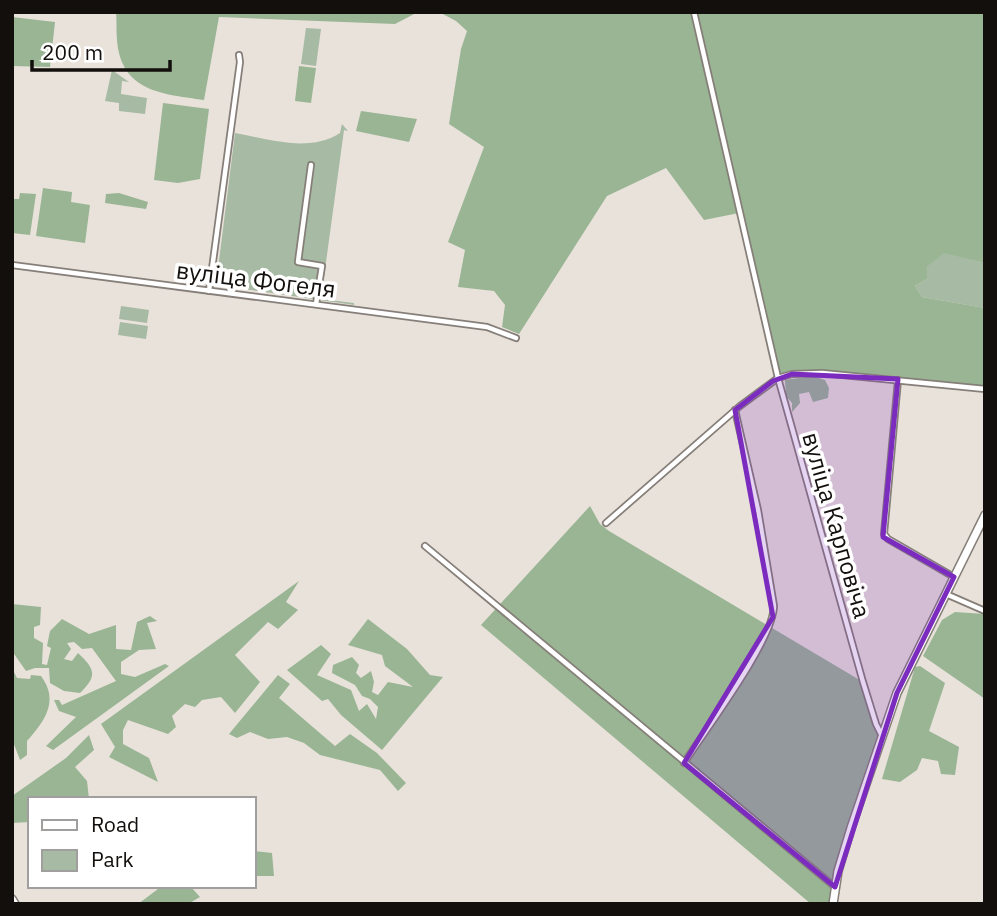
<svg xmlns="http://www.w3.org/2000/svg" width="997" height="916" viewBox="0 0 997 916" font-family="'IBM Plex Sans',sans-serif">
<rect width="100%" height="100%" fill="#e9e2db"/>
<g fill="#a7baa4">
<path d="M306,28L321,29L316,66L301,64Z"/>
<path d="M112,70L129,82L122,81L121,94L147,98L145,114L119,111V103L105,101Z"/>
<path d="M342,124L348,131L344,130L321,299L354,303V305L216,285L235,133C269,139 309,153 340,133Z"/>
<path d="M944,252L985,263V308L922,297L915,286L927,279V267Z"/>
<path d="M121,306L149,310L147,323L119,319Z"/>
<path d="M120,322L148,326L146,339L118,335Z"/>
</g>
<g fill="#99b594">
<path d="M116,12H418L395,24L219,17L204,100C163,94 121,92 117,40C116,31 117,22 116,12Z"/>
<path d="M439,12H985V263L944,253L927,267V279L915,286L922,297L985,308V389L822,373L792,374L778,378L739,213L704,220L666,168L607,196L519,334L502,327L505,305L494,291L458,287L465,250L448,242L484,147L449,124L461,49L467,31L456,21Z"/>
<path d="M12,17L55,22L50,67L12,66Z"/>
<path d="M299,66L316,68L311,103L295,101Z"/>
<path d="M163,103L209,109L200,179L178,183L154,180Z"/>
<path d="M361,111L417,119L409,142L356,131Z"/>
<path d="M43,188L72,192L71,202L90,205L85,243L36,236Z"/>
<path d="M20,193L36,194L30,235L12,233V201L13,199H19Z"/>
<path d="M119,193L148,202L146,209L105,203L106,194Z"/>
<path d="M813,376L825,380L829,388L828,398L813,402L809,392L799,394L800,403L792,412V403L786,396L785,380Z"/>
<path d="M590,506L600,524L609,531L863,682L881,734L851,828L833,904H811L481,625Z"/>
<path d="M299,581L286,602L298,610L278,629L268,622L235,655L260,682L235,713L221,697L202,700L195,707L185,704L172,716L176,727L168,734L128,720L123,730V744L149,758L158,782L109,757L115,747L101,724Z"/>
<path d="M12,604L41,607L40,625L34,627V638L43,643L42,664L47,665L51,648L47,646L50,631L62,619L89,634L116,625V649L131,650L137,622L150,616L157,621L147,623L156,649L139,650L121,662V674L135,677L165,664L169,666L53,750L46,746L76,717L59,711L54,700H59L62,705L116,681L92,648L82,649L74,642L67,643L71,649L64,659L72,661L78,653C95,669 98,676 80,693L64,691L50,683L49,668H35L26,671L12,651Z"/>
<path d="M955,612L985,614V699L923,656L942,620Z"/>
<path d="M368,619L407,649L430,675L443,677L382,750L341,715L328,699L322,701L287,670L321,645L331,654L317,675L351,690L359,711L367,704L376,719L378,707L370,699L362,696L355,685L332,673L333,665L352,657L359,665L356,673L361,678L371,671L374,682L372,692L378,695L388,682L413,687L385,666L382,655L348,645Z"/>
<path d="M920,666L945,683L929,731L959,747L955,775L941,774L938,761L922,758L917,770L900,782L882,779L915,667Z"/>
<path d="M12,668L17,678L30,679L31,675L41,676C60,701 44,722 27,741V755L20,760L12,739Z"/>
<path d="M278,675L290,684L279,698L335,746L350,734L377,753L406,783L398,791L380,770L320,755L304,743L287,737L268,739L250,732L237,738L229,734Z"/>
<path d="M89,735L94,750L75,767L87,781L89,799H30V822L12,823V796L66,758Z"/>
<path d="M254,851L272,853L274,876H254Z"/>
<path d="M162,886H190L200,897L188,904H138Z"/>
</g>
<g fill="none" stroke-linecap="round" stroke-linejoin="round">
<g stroke="#867f79" stroke-width="8">
<g id="street">
<path d="M694,12L778,378L863,682L876,724L881,734"/>
<path d="M311,165L298,262L322,266L316,304"/>
<path d="M12,265L487,327L516,338"/>
<path d="M209,291L240,62L239,55"/>
<path d="M898,380L884,534L888,539L954,577"/>
<path d="M606,523L740,406L778,378L792,374L822,373L985,389"/>
<path d="M425,546L835,887"/>
<path d="M946,594L985,611"/>
<path d="M684,763C706,729 773,641 774,606L758,510L735,410"/>
</g>
</g>
<g stroke="#867f79" stroke-width="10">
<g id="secondary">
<path d="M12,899L15,904"/>
<path d="M833,904L838,871L851,828L897,693L985,515"/>
</g>
</g>
<use href="#street" stroke="#fff" stroke-width="4.5"/>
<use href="#secondary" stroke="#fff" stroke-width="7"/>
</g>
<path fill="#7b2cbf" fill-opacity="0.2" stroke="#7b2cbf" stroke-width="5" stroke-linejoin="round" d="M792,374L898,379L883,537L954,577L897,693L835,887L684,763L773,617L735,410L773,381Z"/>
<g text-anchor="middle" dominant-baseline="central" stroke-width="7" stroke-linejoin="round" paint-order="stroke">
<g font-size="24" fill="#120f0d" stroke="#fff">
<text transform="translate(256 279) rotate(7)">вуліца Фогеля</text>
<text transform="translate(837 525) rotate(74)">вуліца Карповіча</text>
</g>
</g>
<rect width="997" height="916" fill="none" stroke="#120f0d" stroke-width="28"/>
<rect x="28" y="797" width="228" height="91" fill="#ffffff" stroke="#a09f9e" stroke-width="2"/>
<rect x="42" y="820" width="35" height="10" fill="#ffffff" stroke="#a09f9e" stroke-width="2"/>
<text x="91" y="832" font-size="21" fill="#120f0d">Road</text>
<rect x="42" y="850" width="35" height="21" fill="#a7baa4" stroke="#a09f9e" stroke-width="2"/>
<text x="91" y="867" font-size="21" fill="#120f0d">Park</text>
<path d="M32 60v10h138v-10" fill="none" stroke="#120f0d" stroke-width="3.5"/>
<text x="42" y="60" font-size="21" fill="#120f0d" stroke="#ffffff" stroke-width="5" paint-order="stroke">200 m</text>
</svg>
